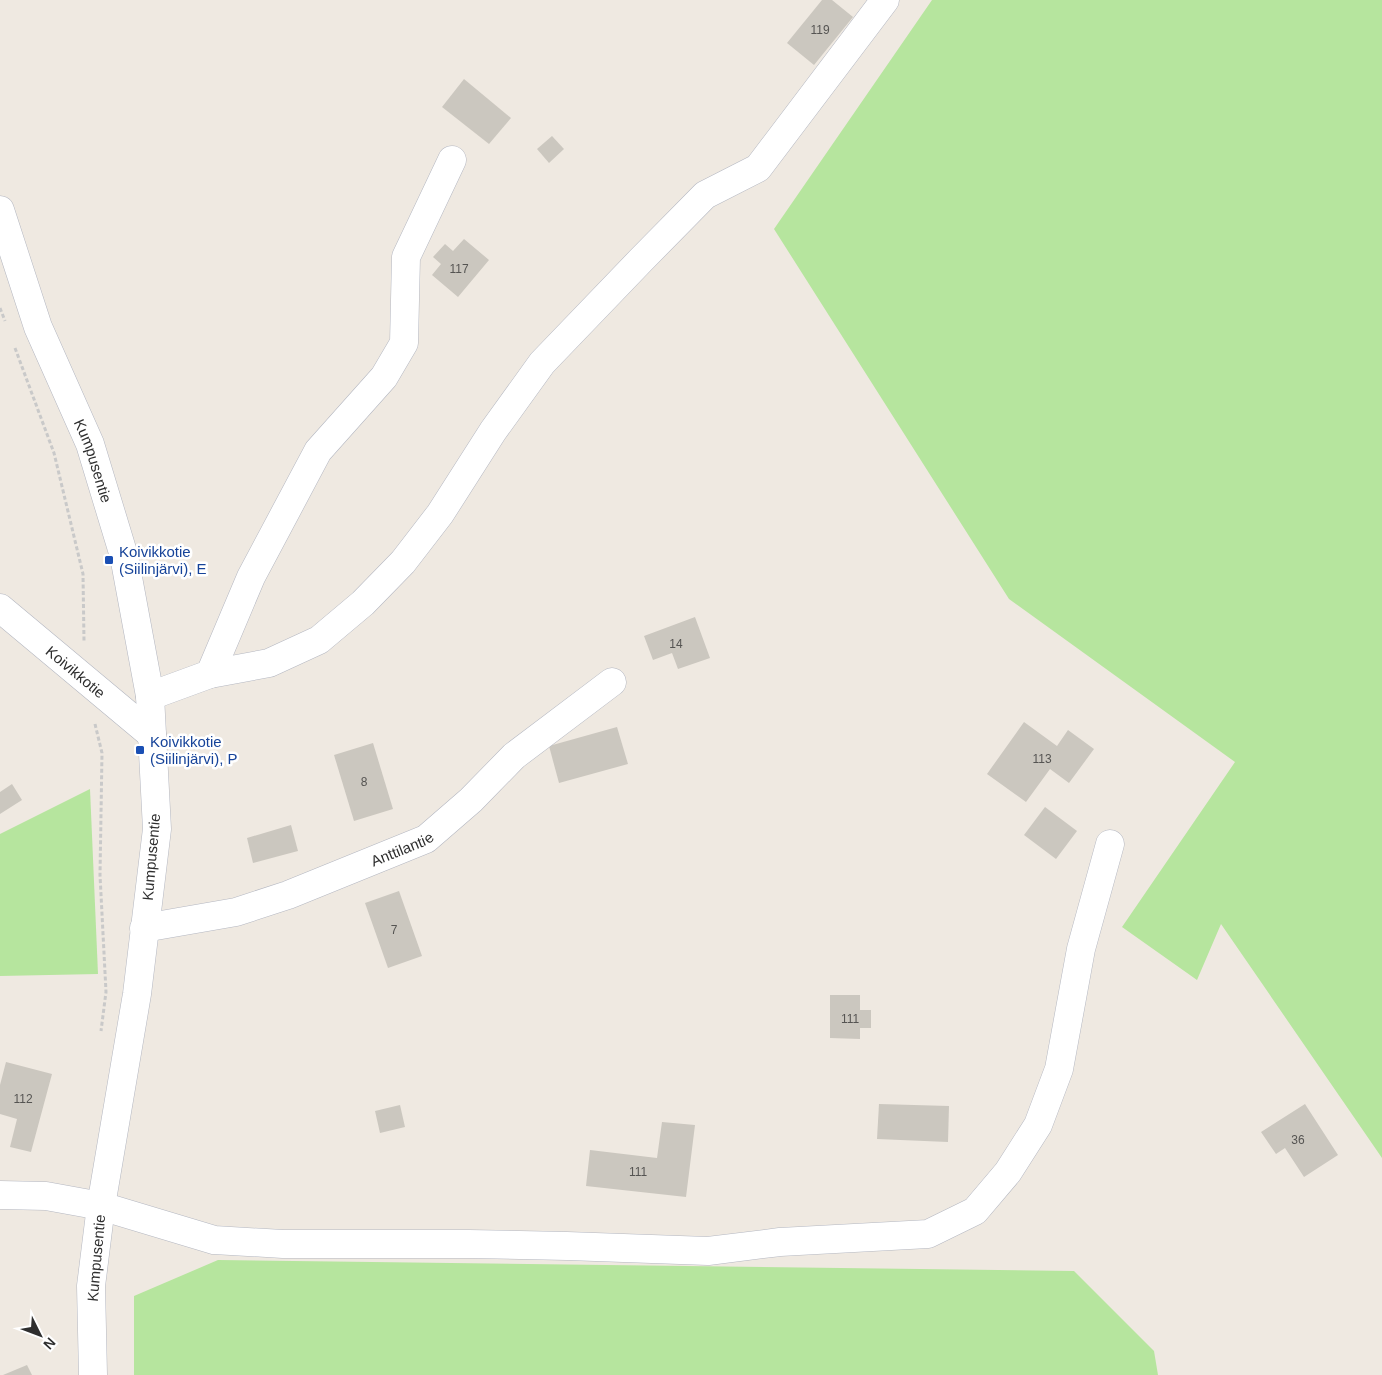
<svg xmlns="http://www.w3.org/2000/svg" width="1382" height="1375" viewBox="0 0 1382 1375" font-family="Helvetica,sans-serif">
<rect width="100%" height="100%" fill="#efe9e1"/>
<g fill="#b6e59e">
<path d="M932,0H1382V1158L1221,924L1197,980L1122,927L1235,762L1009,599L774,229Z"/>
<path d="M90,789L98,974L0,976V834Z"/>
<path d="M218,1260L1074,1271L1154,1351L1158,1375H134V1296Z"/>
</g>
<g fill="#cbc7bf">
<path d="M822,0H832L853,17L814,65L787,43Z"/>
<path d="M464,79L511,118L489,144L442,107Z"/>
<path d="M552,136L564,149L549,163L537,149Z"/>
<path d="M464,239L489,260L458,297L432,275L441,264L433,257L445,244L453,251Z"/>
<path d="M695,617L710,658L678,669L672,653L653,660L644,636Z"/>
<path d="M1024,722L1057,746L1068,730L1094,749L1069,783L1050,769L1026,802L987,774Z"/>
<path d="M617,727L628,764L559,783L549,746Z"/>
<path d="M373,743L393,809L354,821L334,755Z"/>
<path d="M12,784L22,800L0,814V792Z"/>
<path d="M1045,807L1077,831L1056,859L1024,835Z"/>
<path d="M291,825L298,851L253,863L247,838Z"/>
<path d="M399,891L422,956L388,968L365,903Z"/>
<path d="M830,995H860V1010H871V1028H860V1039L830,1038Z"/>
<path d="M6,1062L52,1074L31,1152L10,1147L17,1119L0,1114V1085Z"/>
<path d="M879,1104L949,1106L948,1142L877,1139Z"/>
<path d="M1305,1104L1338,1155L1304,1177L1285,1148L1276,1154L1261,1132Z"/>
<path d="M400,1105L405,1127L380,1133L375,1111Z"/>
<path d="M662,1122L695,1125L686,1197L586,1186L590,1150L657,1158Z"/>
<path d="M27,1365L32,1375H3Z"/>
</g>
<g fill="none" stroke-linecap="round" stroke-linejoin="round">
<g stroke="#b4b7c1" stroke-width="29">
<g id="minor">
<path id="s1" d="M0,210L38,327L90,444L124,556L150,696L157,829L137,994L101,1206L91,1286L93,1375"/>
<path id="s2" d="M0,608L152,735"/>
<path d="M210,674L251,577L318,451L384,377L404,343L406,257L452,160"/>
<path d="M150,696L210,674L269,663L319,640L363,603L403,562L440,514L493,431L542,363L641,260L705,195L758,168L885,0"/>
<path id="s3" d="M144,928L236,912L288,895L426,839L471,800L514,756L612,682"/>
<path d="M0,1195L46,1196L101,1206L214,1240L283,1244H469L567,1246L708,1251L780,1242L928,1234L975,1211L1008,1172L1038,1125L1059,1069L1081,949L1110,844"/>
</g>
</g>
<g stroke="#c9c9c9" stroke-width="3" stroke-dasharray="4 2.5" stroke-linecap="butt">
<path d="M0,308L5,321"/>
<path d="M15,348L54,453L83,574L84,641"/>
<path d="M95,724L102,753L100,875L106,992L101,1031"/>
</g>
<use href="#minor" stroke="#fff" stroke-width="28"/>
</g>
<g fill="#1a4fb4" stroke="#fff" stroke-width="2">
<rect x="104" y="555" width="10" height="10" rx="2.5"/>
<rect x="135" y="745" width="10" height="10" rx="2.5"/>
</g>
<g text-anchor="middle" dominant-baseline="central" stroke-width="5" stroke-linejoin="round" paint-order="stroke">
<g font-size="12" fill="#555452">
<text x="820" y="30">119</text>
<text x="459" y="269">117</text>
<text x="676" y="644">14</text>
<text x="1042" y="759">113</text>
<text x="364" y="782">8</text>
<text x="394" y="930">7</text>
<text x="850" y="1019">111</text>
<text x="23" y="1099">112</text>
<text x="1298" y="1140">36</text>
<text x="638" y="1172">111</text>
</g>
<g font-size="15" fill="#2e2e2e" stroke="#fff">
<text stroke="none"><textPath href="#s1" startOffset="268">Kumpusentie</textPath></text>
<text stroke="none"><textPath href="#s2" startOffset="99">Koivikkotie</textPath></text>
<text stroke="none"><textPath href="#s3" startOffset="271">Anttilantie</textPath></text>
<text transform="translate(151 857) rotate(-85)">Kumpusentie</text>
<text transform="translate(96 1258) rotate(-85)">Kumpusentie</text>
</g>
<g font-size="15" fill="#164399" stroke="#fff" text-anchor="start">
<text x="119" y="551">Koivikkotie<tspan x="119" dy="17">(Siilinjärvi), E</tspan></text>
<text x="150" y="741">Koivikkotie<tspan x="150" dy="17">(Siilinjärvi), P</tspan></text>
</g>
</g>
<g transform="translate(40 1335) rotate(132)" stroke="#ffffff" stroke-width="4" paint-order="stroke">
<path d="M0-4L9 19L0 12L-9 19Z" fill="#2e2e2e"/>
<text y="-8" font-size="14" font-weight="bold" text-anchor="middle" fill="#2e2e2e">N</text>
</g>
</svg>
